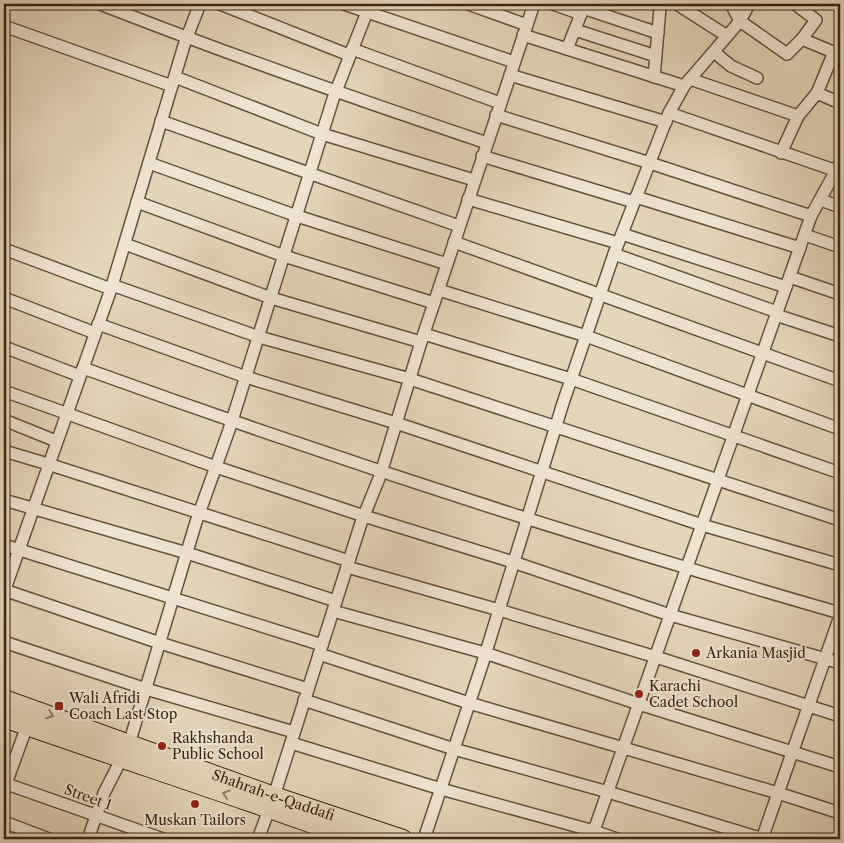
<svg xmlns="http://www.w3.org/2000/svg" width="844" height="843" viewBox="0 0 844 843" font-family="'Libre Caslon Text',serif">
<rect width="100%" height="100%" fill="#e3d6ba"/>
<filter id="stains"><feTurbulence type="fractalNoise" baseFrequency=".004" numOctaves="4"/><feColorMatrix values="0 0 0 0 .2 0 0 0 0 .09 0 0 0 0 .02 0 0 0 .5 -.17"/></filter>
<radialGradient id="worn" r=".72"><stop offset=".6" stop-color="#630" stop-opacity="0"/><stop offset="1" stop-color="#630" stop-opacity=".3"/></radialGradient>
<g fill="none" stroke-linecap="round" stroke-linejoin="round">
<g stroke="#65523c" stroke-width="14">
<g id="street">
<path d="M100,4C227,54 356,99 487,143"/>
<path d="M220,4L349,55"/>
<path d="M344,4L514,62"/>
<path d="M468,4L527,25"/>
<path d="M553,4L581,14"/>
<path d="M677,4L727,36"/>
<path d="M731,4L740,21L787,54L802,39"/>
<path d="M795,4L816,20L802,39L840,55"/>
<path d="M583,8L658,33"/>
<path d="M4,26L172,86"/>
<path d="M575,30L656,56"/>
<path d="M523,35L684,86"/>
<path d="M352,49L500,103"/>
<path d="M567,49L585,4"/>
<path d="M714,52L731,66L757,78"/>
<path d="M510,75L666,122"/>
<path d="M175,77L322,134L474,180"/>
<path d="M654,77L660,8L662,4"/>
<path d="M690,79L798,116"/>
<path d="M817,93L840,103"/>
<path d="M669,113L837,171"/>
<path d="M496,115L650,163L811,216"/>
<path d="M161,121L459,226"/>
<path d="M781,153L798,116L817,93L834,52"/>
<path d="M482,156L634,202"/>
<path d="M149,163L297,216L447,264"/>
<path d="M636,197L800,248"/>
<path d="M468,199L618,243"/>
<path d="M821,200L840,207"/>
<path d="M137,202L284,256L434,303"/>
<path d="M622,234L786,287"/>
<path d="M805,235L840,247"/>
<path d="M454,242L840,381"/>
<path d="M125,244L271,298L421,342"/>
<path d="M4,249L111,289"/>
<path d="M614,254L777,312"/>
<path d="M790,277L840,294"/>
<path d="M112,285L259,337L410,379L840,520"/>
<path d="M439,290L586,336L840,429"/>
<path d="M4,298L95,333"/>
<path d="M776,315L840,336"/>
<path d="M98,324L246,377L396,423L702,525L840,565"/>
<path d="M424,334L571,379L840,473"/>
<path d="M4,347L80,376"/>
<path d="M83,368C332,458 585,540 840,613"/>
<path d="M4,391L216,467L364,516L513,562L670,615L840,663"/>
<path d="M4,420L56,441"/>
<path d="M4,451L48,464L349,561"/>
<path d="M4,500L187,553L336,601"/>
<path d="M4,545L322,645"/>
<path d="M347,567L499,610L656,657L840,716"/>
<path d="M4,590L160,643L308,689"/>
<path d="M4,592L111,289L185,42L200,4"/>
<path d="M333,611L485,653L639,704L840,767"/>
<path d="M4,642L146,689L294,732"/>
<path d="M319,654L469,703L778,793L840,813"/>
<path d="M304,700L454,749L608,792L763,839"/>
<path d="M291,743L441,789L594,831L617,839"/>
<path d="M4,783L163,839"/>
<path d="M4,789L27,726"/>
<path d="M4,822L49,839"/>
<path d="M88,839L104,793L129,744L196,522L229,430L333,99L370,4"/>
<path d="M258,839L274,796L361,523L380,476L421,342L534,4"/>
<path d="M424,839L482,665L563,403L614,254L669,113L684,86L740,21L749,4"/>
<path d="M591,839L811,216L840,163"/>
<path d="M762,839L840,616"/>
</g>
</g>
<g stroke="#3b2612" stroke-width="20">
<g id="primary">
<path id="s1" d="M4,699L274,796L403,839"/>
<path d="M4,718C121,759 238,797 355,839"/>
</g>
</g>
<use href="#street" stroke="#ede4d2" stroke-width="11"/>
<use href="#primary" stroke="#e3d6ba" stroke-width="18"/>
</g>
<defs><path id="oneway-chevron" d="M-2-3.5L2.5 0L-2 3.5" fill="none" stroke-width="1.6" stroke-linecap="round" stroke-linejoin="round" transform="scale(1.25)"/></defs>
<g stroke="#8f7e66">
<use href="#oneway-chevron" transform="translate(50 715) rotate(20)"/>
<use href="#oneway-chevron" transform="translate(226 794) rotate(-162)"/>
</g>
<g fill="#8f2418" stroke="#ede4d2" stroke-width="2">
<circle cx="696" cy="653" r="5"/>
<circle cx="639" cy="694" r="5"/>
<rect x="54" y="701" width="10" height="10" rx="2.5"/>
<circle cx="162" cy="746" r="5"/>
<circle cx="195" cy="804" r="5"/>
</g>
<g text-anchor="middle" dominant-baseline="central" stroke-width="4" stroke-linejoin="round" paint-order="stroke">
<g font-size="14" fill="#3b2612" stroke="#ede4d2" text-anchor="start">
<text x="706" y="653">Arkania Masjid</text>
<text x="649" y="686">Karachi<tspan x="649" dy="16">Cadet School</tspan></text>
<text x="69" y="698">Wali Afridi<tspan x="69" dy="16">Coach Last Stop</tspan></text>
<text x="172" y="738">Rakhshanda<tspan x="172" dy="16">Public School</tspan></text>
<text x="195" y="820" text-anchor="middle">Muskan Tailors</text>
</g>
<g font-size="14" fill="#3b2612" stroke="#ede4d2">
<text stroke="none"><textPath href="#s1" startOffset="286">Shahrah-e-Qaddafi</textPath></text>
<text transform="translate(88 797) rotate(20)">Street 1</text>
</g>
</g>
<rect width="844" height="843" fill="none" stroke="#e3d6ba" stroke-width="20"/>
<rect x="5" y="5" width="834" height="833" fill="none" stroke="#3b2612" stroke-width="2.5"/>
<rect x="10" y="10" width="824" height="823" fill="none" stroke="#3b2612"/>
<rect width="100%" height="100%" filter="url(#stains)"/>
<rect width="100%" height="100%" fill="url(#worn)"/>
</svg>
